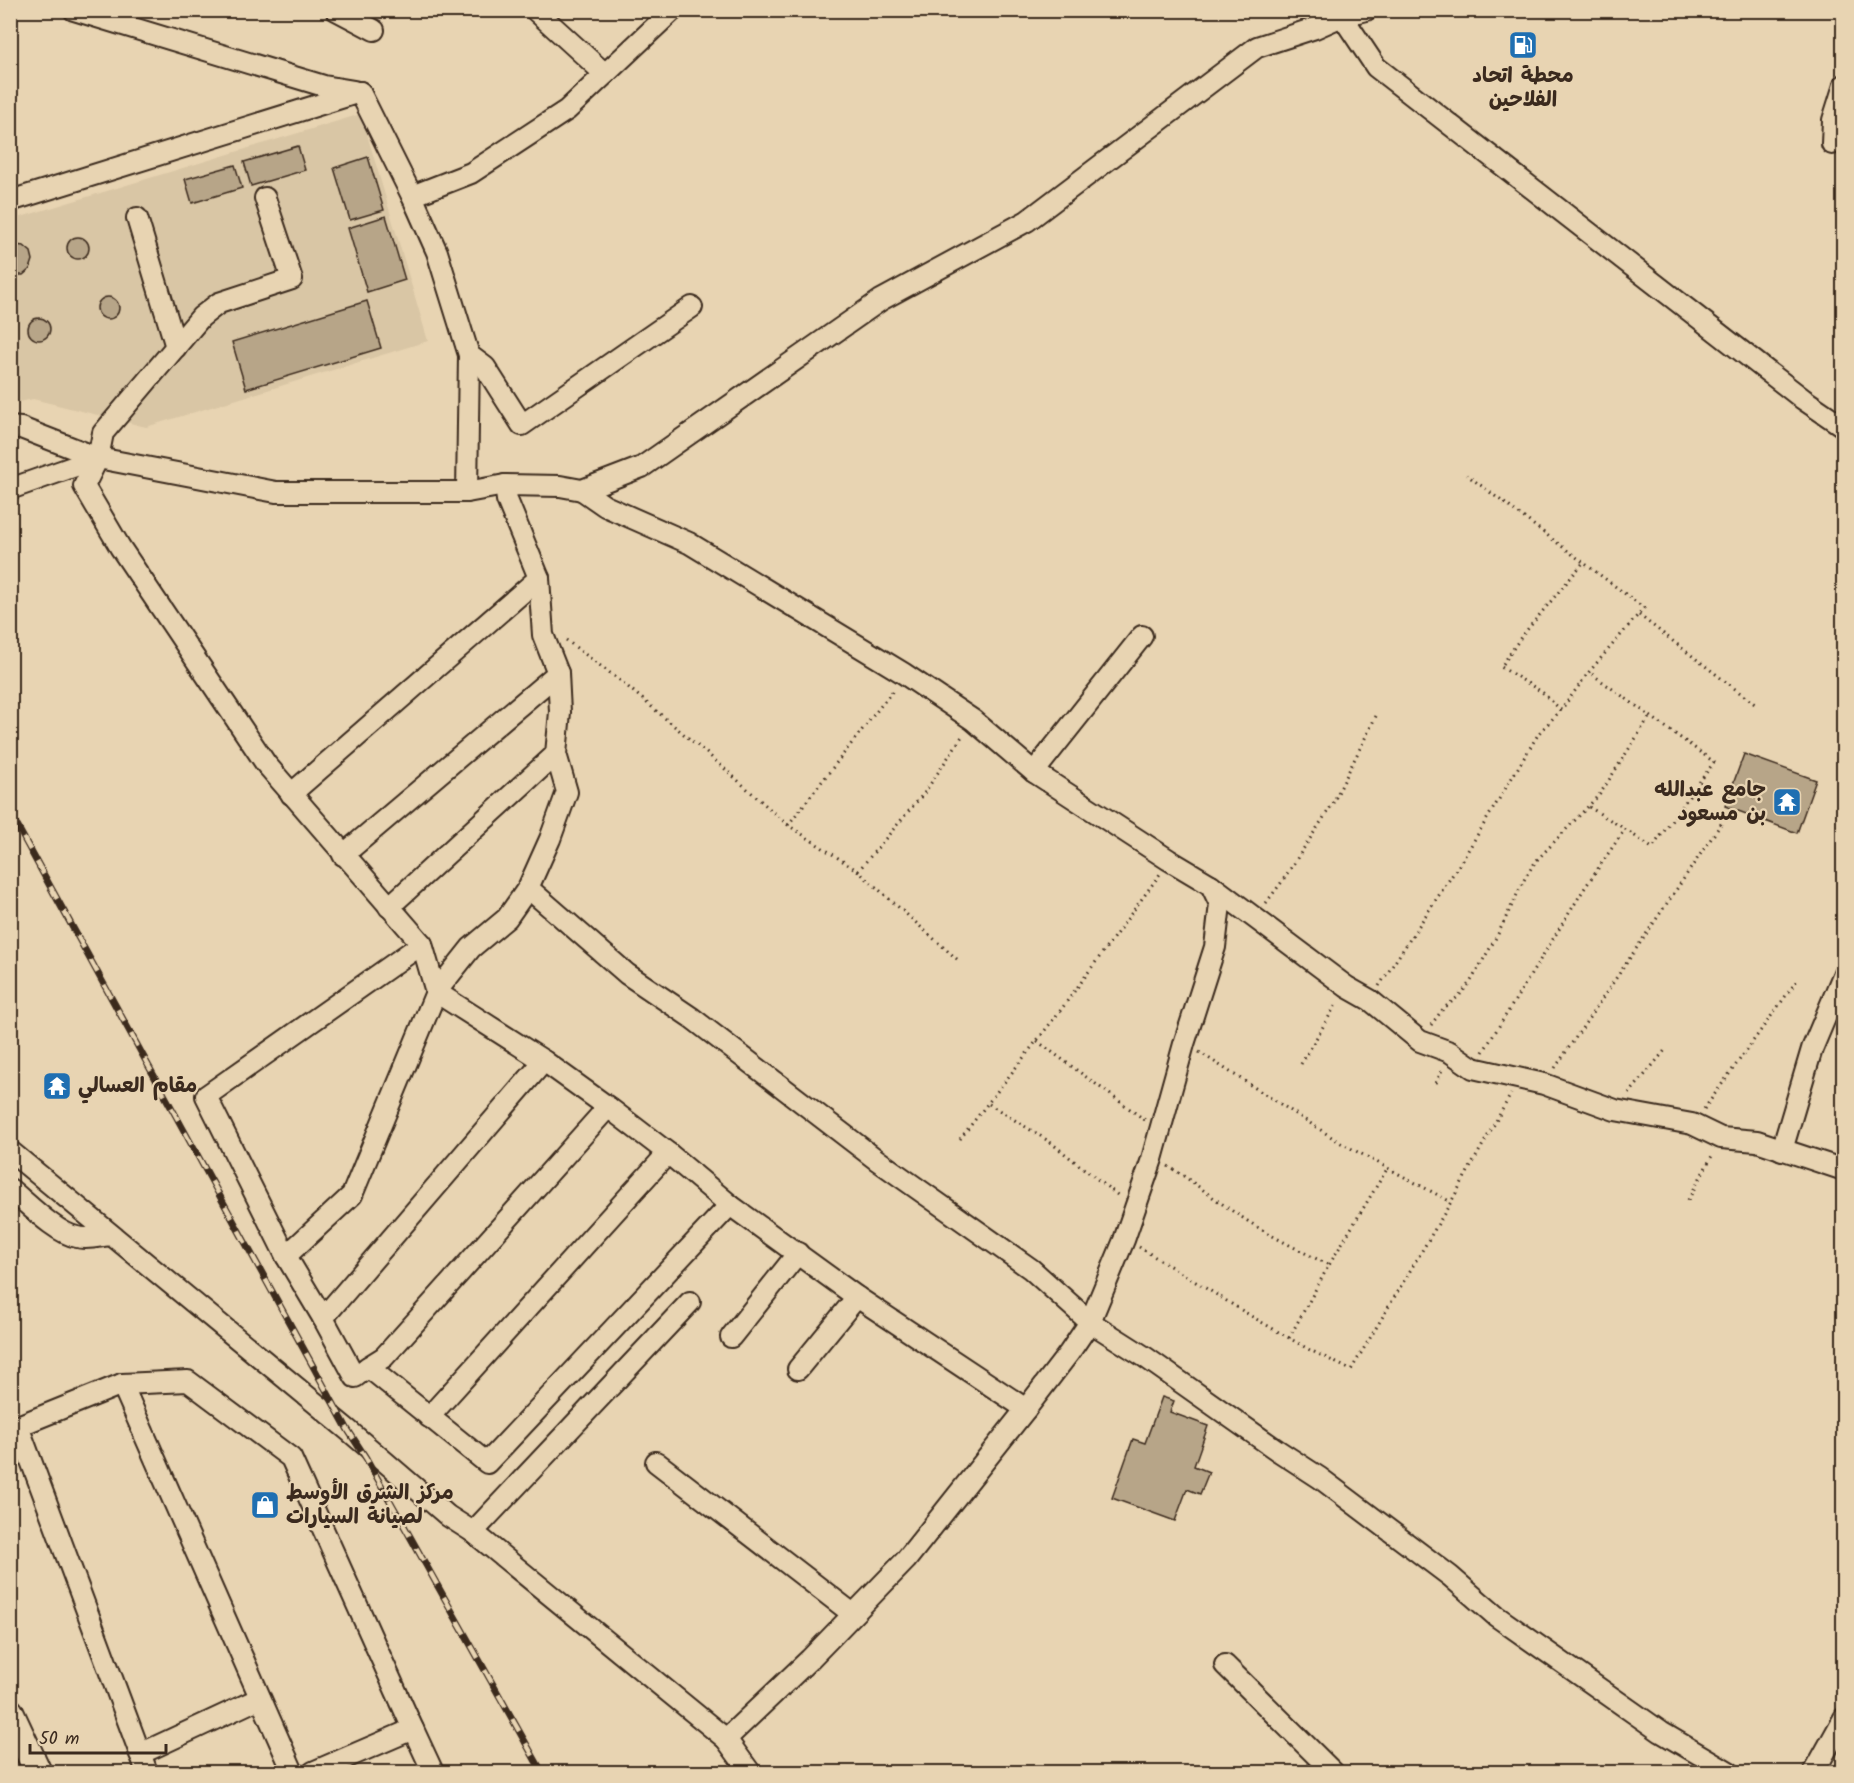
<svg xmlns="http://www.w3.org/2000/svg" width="1854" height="1783" viewBox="0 0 1854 1783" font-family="Kalam,'Playpen Sans Arabic',sans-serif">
<rect width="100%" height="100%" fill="#e8d4b2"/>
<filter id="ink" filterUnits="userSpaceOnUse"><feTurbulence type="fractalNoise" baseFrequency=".0167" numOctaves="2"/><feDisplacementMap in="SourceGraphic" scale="12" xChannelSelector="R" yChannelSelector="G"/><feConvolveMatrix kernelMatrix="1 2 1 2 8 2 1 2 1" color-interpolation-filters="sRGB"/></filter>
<g filter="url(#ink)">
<path fill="#d9c6a5" d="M361,114L428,341L146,427L33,399L11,404V220Z"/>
<g fill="#b7a588" stroke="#3b2a1e" stroke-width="1.5">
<path d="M298,146L305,170L251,186L244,162Z"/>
<path d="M368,157L384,210L350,220L334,168Z"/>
<path d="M235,165L242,188L192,203L185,179Z"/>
<path d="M386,216L405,280L367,292L348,228Z"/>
<circle cx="78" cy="248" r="11"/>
<path d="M15,245L24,246L31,252L33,260L30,269L23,275H14L10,273V247Z"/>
<circle cx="108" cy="308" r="11"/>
<path d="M367,301L381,348L246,389L232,342Z"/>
<circle cx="39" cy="329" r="11"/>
<path d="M1744,754L1816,780L1797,833L1725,806Z"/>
<path d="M1162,1397L1174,1401L1170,1412L1208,1426L1194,1466L1209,1472L1200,1494L1187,1489L1175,1521L1112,1498L1133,1439L1145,1443Z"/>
</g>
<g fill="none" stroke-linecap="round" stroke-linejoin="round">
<g stroke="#3b2a1e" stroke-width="24">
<g id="minor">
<path d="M74,10L324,86L354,91"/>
<path d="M336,10L374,30"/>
<path d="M535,10L605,74"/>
<path d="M1342,16L1376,67L1803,399L1844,427"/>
<path d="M360,92L412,196L437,252L469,355L467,492"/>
<path d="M1832,144L1833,120L1844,85"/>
<path d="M412,196L471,173L567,110L673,10"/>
<path d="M265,198L292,279L219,303L201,317L103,433L98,458L84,486L120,547L266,764L422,944L436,992L544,1061L608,1107L668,1153L730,1205L857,1297L1026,1409"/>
<path d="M10,201L360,92"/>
<path d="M137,218L176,347"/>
<path d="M469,355L485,367L522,425L692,307"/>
<path d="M10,427L21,428L98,458L276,492H467L505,485L560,486L582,490L642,467L881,300L1027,221L1257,47L1315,28L1342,16L1366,10"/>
<path d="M10,489L98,458"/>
<path d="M582,490L605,506L689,543L903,673L973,720L1034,772L1169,860L1211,885L1347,987L1370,1000L1420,1041L1450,1052L1473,1068L1544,1084L1615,1110L1692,1124L1721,1138L1757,1141L1844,1170"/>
<path d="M1034,772L1142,636"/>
<path d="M291,794L539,578"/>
<path d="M343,855L558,673"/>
<path d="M528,888L627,974L692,1018L877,1160L1031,1269L1090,1322L1145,1357L1277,1450L1320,1478L1450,1576L1496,1616L1661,1732L1729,1772"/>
<path d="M389,907L556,754"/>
<path d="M422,944L206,1096L286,1256L323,1318L355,1377L368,1367L487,1463L730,1205"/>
<path d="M1782,1150L1812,1049L1844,973"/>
<path d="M10,1151L348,1430L448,1516L473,1532L726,1739L750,1772"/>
<path d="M10,1189C27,1203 57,1234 77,1237C88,1240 100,1236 111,1235"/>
<path d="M286,1256L352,1195L436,992L471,948L507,918L528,888L550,839L567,792L556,754L560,712L558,673L543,635L539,578L507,500L505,485"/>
<path d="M323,1318L544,1061"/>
<path d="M731,1337L798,1253"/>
<path d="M368,1367L384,1357L608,1107"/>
<path d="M798,1369L857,1297"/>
<path d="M122,1384L293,1772"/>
<path d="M429,1417L668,1153"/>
<path d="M656,1462L853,1614"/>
<path d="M473,1532L690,1302"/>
<path d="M1225,1665L1333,1772"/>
<path d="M726,1739L810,1659L906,1560L1026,1409L1069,1353L1090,1322L1124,1240L1152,1159L1184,1044L1215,947L1220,904L1211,885"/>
<path d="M140,1754L260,1698"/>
<path d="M147,1772L18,1426L122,1384L188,1381L291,1458L413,1729"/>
<path d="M313,1772L413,1729L433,1772"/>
<path d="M1814,1772L1844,1718"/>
</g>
</g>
<g stroke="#3b2a1e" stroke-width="30">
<path id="major" d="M10,1712L38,1772"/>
</g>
<g stroke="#3b2a1e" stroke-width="3" stroke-dasharray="1.5 4.5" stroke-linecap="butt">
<path d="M1639,615L1756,705"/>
<path d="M566,640L622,682L717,762L788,825L858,871L959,961"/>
<path d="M1561,710L1542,692L1501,667L1521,637L1583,563"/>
<path d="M1589,807L1625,829L1652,848L1714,762L1589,672"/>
<path d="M788,825L894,689"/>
<path d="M858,871L925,792L963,735"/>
<path d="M1266,903L1281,883L1332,805L1377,714"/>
<path d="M1379,986L1461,862L1539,733L1561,710L1589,672L1644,608L1467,475"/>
<path d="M1431,1025L1443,1009L1459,996L1471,981L1497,936L1526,876L1536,861L1600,794L1650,716"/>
<path d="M1037,1041L1145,1120"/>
<path d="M1199,1052L1341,1143L1451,1202"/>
<path d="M1483,1052L1584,889L1625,829"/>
<path d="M1301,1064L1337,1003"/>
<path d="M1555,1068L1723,821"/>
<path d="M1436,1083L1443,1068"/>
<path d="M1629,1094L1666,1049"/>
<path d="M989,1104L1050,1142L1120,1197"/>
<path d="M1704,1109L1798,979"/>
<path d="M960,1139L1060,1011L1160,874"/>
<path d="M1168,1166C1193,1181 1215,1200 1240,1216C1268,1235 1299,1250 1329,1265"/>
<path d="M1688,1200L1713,1154"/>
<path d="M1139,1247L1251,1316L1310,1350L1351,1370L1451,1202L1511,1094"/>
<path d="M1289,1338L1329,1265L1387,1169"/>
</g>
<use href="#minor" stroke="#e8d4b2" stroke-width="20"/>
<use href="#major" stroke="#e8d4b2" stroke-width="26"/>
<g stroke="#3b2a1e" stroke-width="7">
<path id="rail" d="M10,813L348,1430L366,1458L542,1772"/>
</g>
<use href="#rail" stroke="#e8d4b2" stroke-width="4.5" stroke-dasharray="14" stroke-linecap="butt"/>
</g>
</g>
<defs>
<g id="fuel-square" transform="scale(1.5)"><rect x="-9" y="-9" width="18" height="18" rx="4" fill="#1f6fb2" stroke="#e8d4b2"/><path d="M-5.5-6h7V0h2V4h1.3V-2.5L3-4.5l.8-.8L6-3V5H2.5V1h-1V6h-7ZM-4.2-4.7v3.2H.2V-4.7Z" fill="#fff"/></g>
<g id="temple-square" transform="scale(1.5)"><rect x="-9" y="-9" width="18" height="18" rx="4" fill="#1f6fb2" stroke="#e8d4b2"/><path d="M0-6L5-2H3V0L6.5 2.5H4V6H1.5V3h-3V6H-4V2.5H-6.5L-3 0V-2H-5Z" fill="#fff"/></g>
<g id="shop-square" transform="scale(1.5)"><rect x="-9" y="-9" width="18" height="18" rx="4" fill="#1f6fb2" stroke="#e8d4b2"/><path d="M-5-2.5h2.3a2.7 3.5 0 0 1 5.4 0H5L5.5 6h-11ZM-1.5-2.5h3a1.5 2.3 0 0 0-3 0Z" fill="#fff"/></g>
</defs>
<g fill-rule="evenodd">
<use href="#fuel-square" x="1523" y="45"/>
<use href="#temple-square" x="1787" y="802"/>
<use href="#temple-square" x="57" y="1086"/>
<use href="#shop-square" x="265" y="1505"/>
</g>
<g text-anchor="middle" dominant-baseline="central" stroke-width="4.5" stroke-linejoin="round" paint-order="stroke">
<g font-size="21" font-weight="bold" fill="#3b2a1e" stroke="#e8d4b2" text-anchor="start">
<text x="1523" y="76" text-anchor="middle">محطة اتحاد<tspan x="1523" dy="24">الفلاحين</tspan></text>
<text x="1766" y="790" text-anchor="end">جامع عبدالله<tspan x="1766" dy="24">بن مسعود</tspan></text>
<text x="78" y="1086">مقام العسالي</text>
<text x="286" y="1493">مركز الشرق الأوسط<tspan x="286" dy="24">لصيانة السيارات</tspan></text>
</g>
</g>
<rect width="1854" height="1783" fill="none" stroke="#e8d4b2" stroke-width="36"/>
<rect x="18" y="18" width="1818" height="1747" fill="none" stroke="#3b2a1e" stroke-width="2" filter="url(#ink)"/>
<path d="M30 1744v9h136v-9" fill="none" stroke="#3b2a1e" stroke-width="3"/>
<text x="39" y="1744" font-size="18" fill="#3b2a1e" stroke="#e8d4b2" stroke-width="4.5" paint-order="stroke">50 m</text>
</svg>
